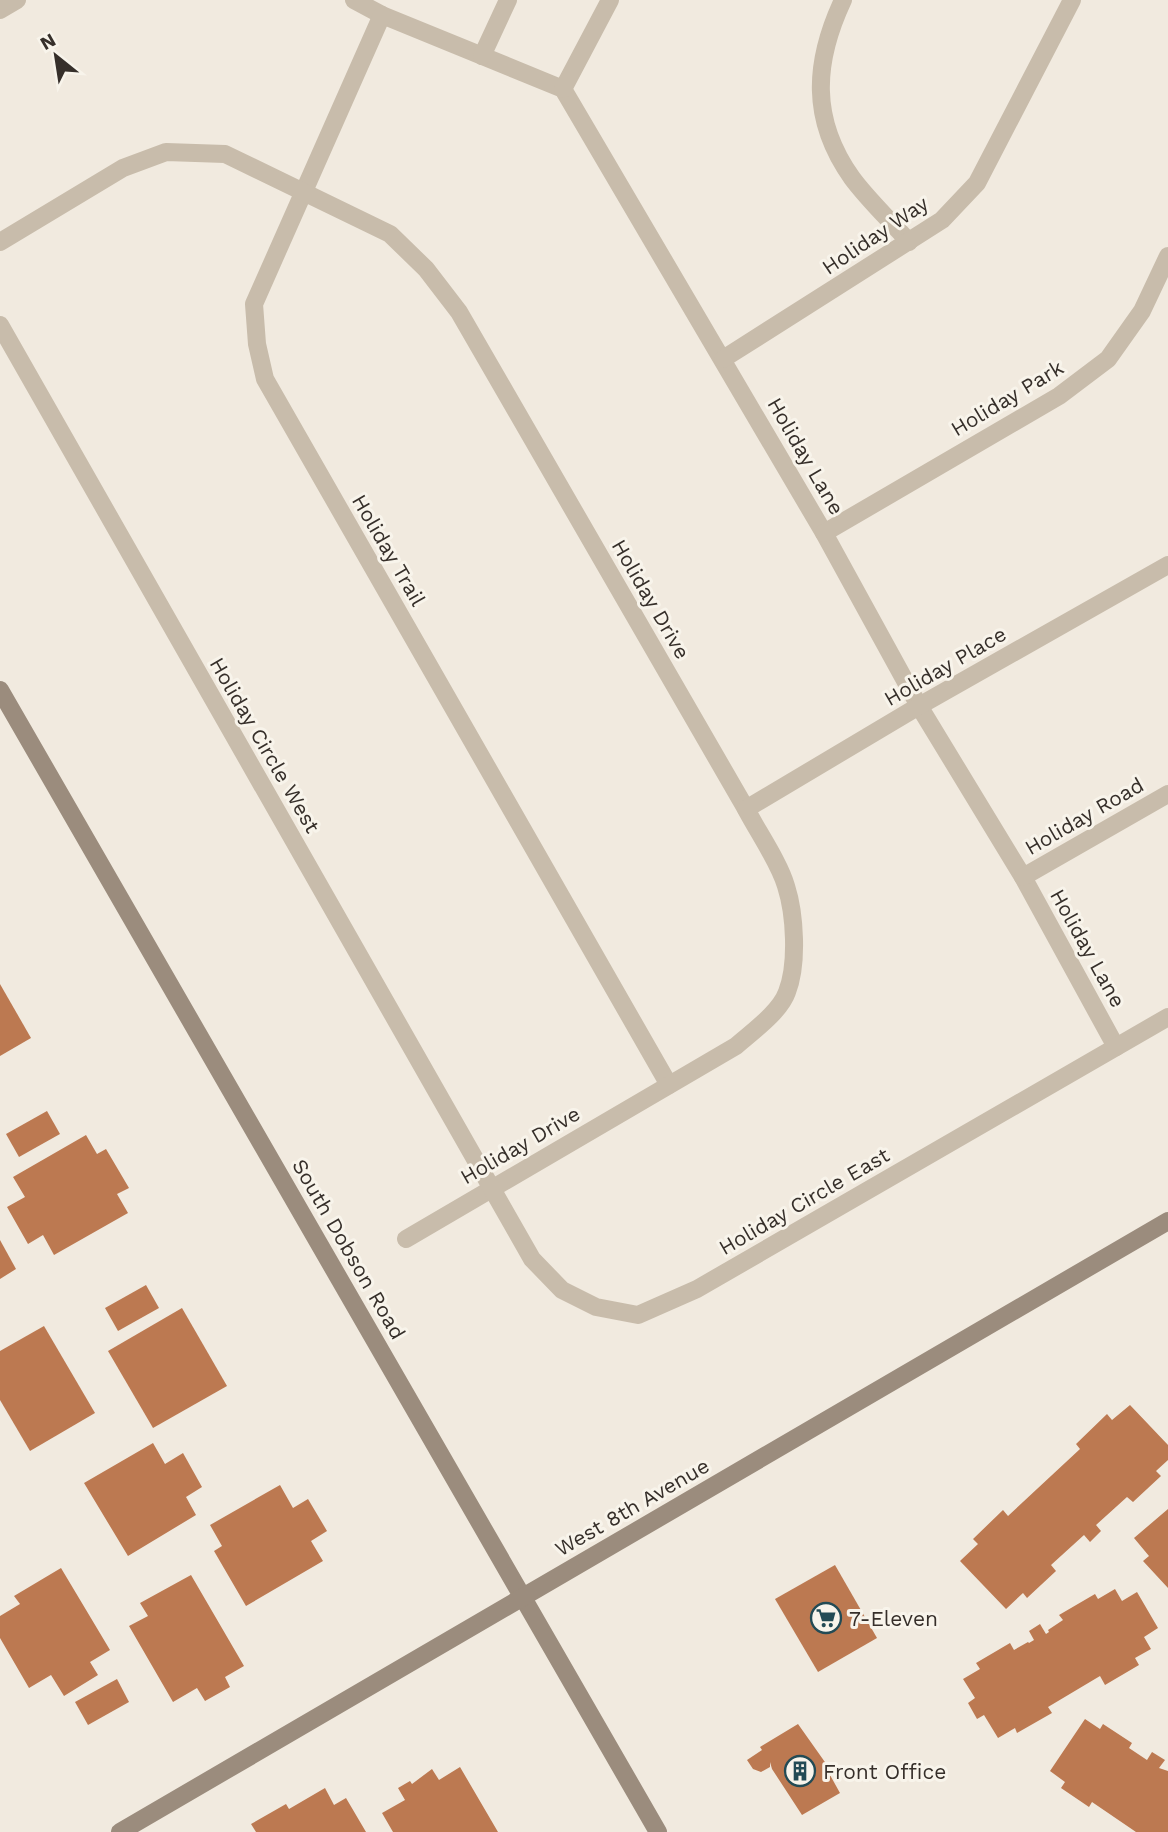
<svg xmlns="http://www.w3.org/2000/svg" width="1168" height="1832" viewBox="0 0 1168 1832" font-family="'Work Sans',sans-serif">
<rect width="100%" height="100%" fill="#f1eadf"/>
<g fill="#bc7951">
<path d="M0,984L31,1038L0,1056Z"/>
<path d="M47,1111L60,1134L19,1157L6,1134Z"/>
<path d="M86,1135L97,1154L106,1149L129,1188L117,1194L128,1213L54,1255L43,1235L28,1244L7,1207L25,1197L13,1177Z"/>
<path d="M0,1240L16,1269L0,1279Z"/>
<path d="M146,1285L159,1308L118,1331L105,1308Z"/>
<path d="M182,1308L227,1386L153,1428L108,1351Z"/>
<path d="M44,1326L95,1413L30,1451L0,1400V1351Z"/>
<path d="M1130,1405L1168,1445V1460L1156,1471L1161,1476L1133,1502L1127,1497L1096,1525L1101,1531L1090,1542L1084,1535L1051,1565L1056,1571L1027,1598L1023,1593L1006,1609L960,1561L978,1544L973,1539L1003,1510L1008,1516L1080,1449L1076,1444L1107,1414L1112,1420Z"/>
<path d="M153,1443L165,1464L183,1453L202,1487L186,1497L196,1515L128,1556L84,1483Z"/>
<path d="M280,1485L293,1508L308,1499L327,1531L311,1541L323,1561L246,1606L214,1551L222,1546L210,1525Z"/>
<path d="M1168,1509V1588L1143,1561L1149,1556L1134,1538Z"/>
<path d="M835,1565L877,1638L818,1672L775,1599Z"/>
<path d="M61,1568L110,1650L90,1662L98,1675L64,1696L51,1675L29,1688L0,1638V1616L20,1604L14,1596Z"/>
<path d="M191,1575L244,1666L225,1677L230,1687L205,1701L197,1688L173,1702L129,1626L148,1616L140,1603Z"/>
<path d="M1115,1589L1122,1601L1137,1592L1158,1628L1144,1637L1151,1649L1135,1658L1139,1665L1105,1685L1100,1676L1048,1707L1052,1713L1017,1733L1015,1728L998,1738L984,1715L977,1719L968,1703L975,1698L963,1679L980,1669L976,1663L1010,1643L1014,1650L1028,1642L1029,1643L1034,1640L1029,1631L1040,1624L1046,1634L1049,1632L1048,1630L1063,1620L1059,1615L1095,1594L1098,1599Z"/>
<path d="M117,1679L129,1702L88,1725L75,1702Z"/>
<path d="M1085,1719L1100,1729L1103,1724L1132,1743L1129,1748L1147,1760L1152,1752L1165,1760L1159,1768L1168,1771V1832H1136L1092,1802L1089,1807L1061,1788L1065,1782L1050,1771Z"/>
<path d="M798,1724L827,1765L825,1766L840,1793L802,1815L772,1769L770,1762V1767L761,1772L753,1769L747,1760L762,1750L760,1747Z"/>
<path d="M460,1767L498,1832H393L382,1813L405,1800L398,1788L410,1781L412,1784L432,1769L439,1780Z"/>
<path d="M325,1788L334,1805L346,1798L366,1832H256L251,1824L286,1804L289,1809Z"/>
</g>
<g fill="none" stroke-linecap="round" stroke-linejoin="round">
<g stroke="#c8bcab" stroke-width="18">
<path d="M354,0L382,15L563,89L824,533L919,706L1023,877L1116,1047"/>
<path d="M843,0C814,62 810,119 852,178C869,201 891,221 909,242"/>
<path d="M0,10L17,0"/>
<path d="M382,15L254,304L257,344L265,379L669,1085"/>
<path d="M482,56L508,0"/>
<path d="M563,89L610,0"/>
<path d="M0,242L123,168L166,152L225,154L390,234L426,269L459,312L746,809C758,832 779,862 786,886C795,914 798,964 787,992C780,1012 752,1032 736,1046L406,1239"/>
<path d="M0,325L532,1259L562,1290L596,1307L638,1315L697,1289L1168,1017"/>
<path d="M723,359L942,220L977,183L1072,0"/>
<path d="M824,533L1059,396L1108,359L1142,311L1168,256"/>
<path d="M746,809L919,706L1168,565"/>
<path d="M1023,877L1168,794"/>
</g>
<g stroke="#9b8c7d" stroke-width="18">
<path d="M0,690L658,1832"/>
<path d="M120,1832L1168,1221"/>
</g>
</g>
<defs>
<g id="supermarket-ring" transform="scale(1.575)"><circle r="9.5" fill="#f8f4eb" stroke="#234b55" stroke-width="1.5"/><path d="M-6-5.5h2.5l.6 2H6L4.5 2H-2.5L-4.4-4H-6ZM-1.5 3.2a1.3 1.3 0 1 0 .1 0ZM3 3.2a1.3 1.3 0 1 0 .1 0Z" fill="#234b55"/></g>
<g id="building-ring" transform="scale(1.575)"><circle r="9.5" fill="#f8f4eb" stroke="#234b55" stroke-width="1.5"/><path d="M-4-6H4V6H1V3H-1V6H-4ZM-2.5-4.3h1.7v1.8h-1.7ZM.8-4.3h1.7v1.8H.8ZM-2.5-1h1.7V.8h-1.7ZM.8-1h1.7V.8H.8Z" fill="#234b55"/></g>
</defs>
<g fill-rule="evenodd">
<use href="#supermarket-ring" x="826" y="1618"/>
<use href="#building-ring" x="800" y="1771"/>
</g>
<g text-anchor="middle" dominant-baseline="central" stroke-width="6" stroke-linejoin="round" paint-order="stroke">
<g font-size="21" fill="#362f2a" stroke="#f8f4eb">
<text transform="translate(875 235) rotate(-34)">Holiday Way</text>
<text transform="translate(1007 398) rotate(-31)">Holiday Park</text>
<text transform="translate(806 456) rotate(60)">Holiday Lane</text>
<text transform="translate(389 550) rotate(60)">Holiday Trail</text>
<text transform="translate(651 599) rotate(60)">Holiday Drive</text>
<text transform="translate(945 666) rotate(-30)">Holiday Place</text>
<text transform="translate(265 745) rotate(60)">Holiday Circle West</text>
<text transform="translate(1084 816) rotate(-30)">Holiday Road</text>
<text transform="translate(1088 948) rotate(61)">Holiday Lane</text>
<text transform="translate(520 1145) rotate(-30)">Holiday Drive</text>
<text transform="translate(804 1201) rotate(-30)">Holiday Circle East</text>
<text transform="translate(349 1249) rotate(60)">South Dobson Road</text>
<text transform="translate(632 1507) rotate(-30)">West 8th Avenue</text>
</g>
<g font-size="21" fill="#362f2a" stroke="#f8f4eb" text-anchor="start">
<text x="849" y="1618">7-Eleven</text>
<text x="823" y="1771">Front Office</text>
</g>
</g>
<g transform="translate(56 56) rotate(330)" stroke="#f8f4eb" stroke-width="5" paint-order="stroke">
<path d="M0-5L12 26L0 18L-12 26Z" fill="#362f2a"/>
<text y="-10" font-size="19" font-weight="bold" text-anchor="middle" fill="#362f2a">N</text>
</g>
</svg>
